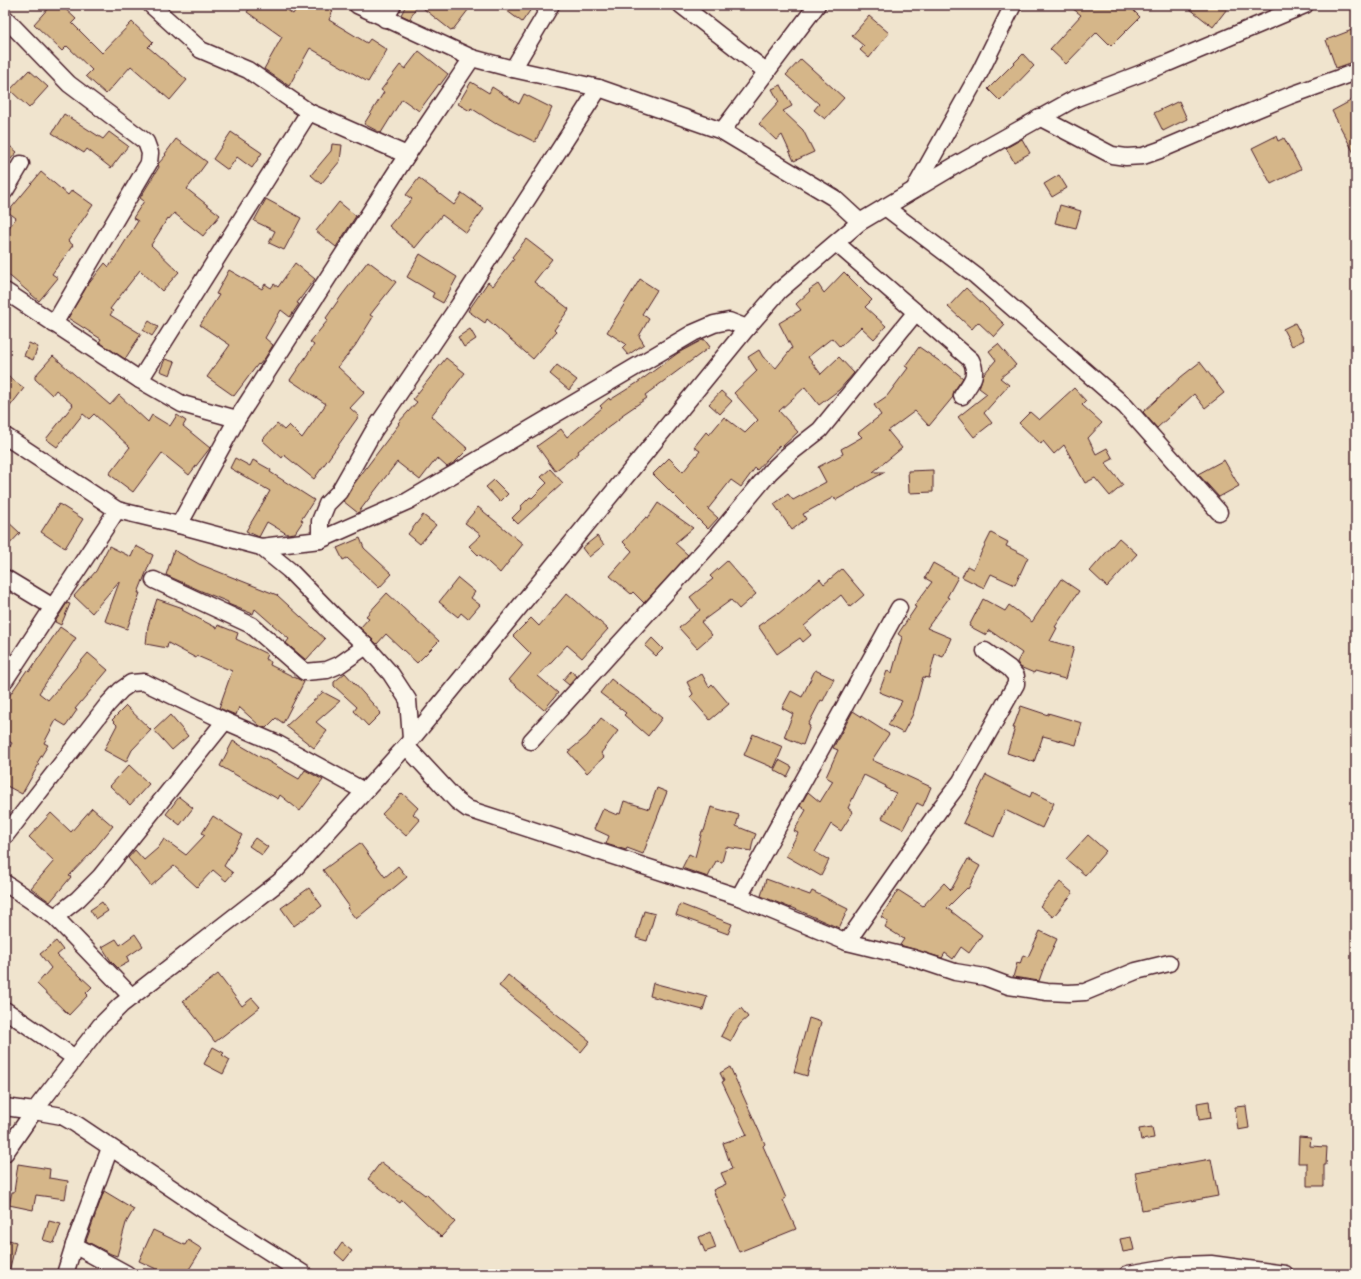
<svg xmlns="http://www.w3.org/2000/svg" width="1361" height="1279" viewBox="0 0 1361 1279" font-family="'Comic Neue',sans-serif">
<rect width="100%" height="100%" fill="#f0e4ce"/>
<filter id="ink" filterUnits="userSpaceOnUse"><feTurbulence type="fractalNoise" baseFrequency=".025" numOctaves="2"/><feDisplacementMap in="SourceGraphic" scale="8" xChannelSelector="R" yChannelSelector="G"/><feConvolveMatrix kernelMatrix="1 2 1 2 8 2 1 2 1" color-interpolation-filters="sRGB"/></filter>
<g filter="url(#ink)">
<g fill="#d5b689" stroke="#4a1f2b">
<path d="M51,5H61L76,19L72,23L102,53L132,22L153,42L148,47L187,80L170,100L131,66L106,94L86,76L92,70L67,46L62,51L34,24Z"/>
<path d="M252,5H280L293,14L299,5H335L329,20L367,43L370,39L387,50L368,82L310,48L289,86L264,69L282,37L247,12Z"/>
<path d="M406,5H417L410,19L401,15Z"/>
<path d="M419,5H472L452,31Z"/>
<path d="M499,5H534L522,22Z"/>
<path d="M1068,5H1128L1140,17L1111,46L1097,32L1066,64L1050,49L1081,15Z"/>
<path d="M1185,5H1230L1213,27Z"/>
<path d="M869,16L889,33L869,58L860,50L864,46L852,36Z"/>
<path d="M1352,30L1356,42V61L1336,68L1326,40Z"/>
<path d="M419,51L448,74L440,85L439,84L419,111L402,99L381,133L364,124L384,92L381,90L400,65L405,69Z"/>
<path d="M1023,54L1034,66L1000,101L988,89Z"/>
<path d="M801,59L844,98L825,119L814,110L819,104L786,75Z"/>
<path d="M29,70L48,87L29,108L10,90Z"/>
<path d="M471,82L489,93L492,87L519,104L524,94L552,108L535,142L497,123L496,124L471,108L470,111L458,104Z"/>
<path d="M781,85L792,106L783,111L803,130L814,152L794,161L782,135L776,140L759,124L779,102L772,89Z"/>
<path d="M1356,98V157L1332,111Z"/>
<path d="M1179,101L1187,119L1163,131L1154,113Z"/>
<path d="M64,114L103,139L109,132L128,146L111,168L87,149L84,153L52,133Z"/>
<path d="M231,132L262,153L252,168L237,157L228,170L213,159Z"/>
<path d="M1276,136L1278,141L1284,138L1301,169L1271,184L1252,148Z"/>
<path d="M176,139L207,162L187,189L220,215L203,236L174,213L169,219L168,218L151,245L179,272L162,291L140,270L110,309L113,311L110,315L141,334L125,359L99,342L101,339L68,318L87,286L105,263L109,267L138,221L133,218L144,201L140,198L159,167L158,164L166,155L165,154Z"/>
<path d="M1022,139L1030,153L1014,162L1006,148Z"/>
<path d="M5,142L17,152L5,166Z"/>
<path d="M332,144L342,145L340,161L321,184L311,175L331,151Z"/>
<path d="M41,172L68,195L72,190L93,205L68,241L73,245L52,274L58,278L39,301L5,272V233L16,218L8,212Z"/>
<path d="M1059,175L1067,188L1052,197L1044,184Z"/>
<path d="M419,178L454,205L462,193L484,209L466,233L442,215L415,248L389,226L412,199L406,195Z"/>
<path d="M266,199L301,218L284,250L269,243L275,231L254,221Z"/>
<path d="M339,202L356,216L336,247L316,231Z"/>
<path d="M1060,205L1081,211L1076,228L1055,223Z"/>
<path d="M526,239L552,259L534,282L569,309L554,330L556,332L533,359L487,319L485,323L468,311L488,282L493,286L514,259L512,257Z"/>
<path d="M420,254L457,277L443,303L432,297L434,293L407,277Z"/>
<path d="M368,261L396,282L370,315L373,317L355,346L338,367L365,392L350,408L359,416L314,479L284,455L282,458L262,440L277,424L284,430L289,425L302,438L326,404L290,380L314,345L310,342L328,320L326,318L342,295Z"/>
<path d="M295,263L315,279L297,303L299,304L290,317L281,310L265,338L273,345L265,358L259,365L258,364L234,396L207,377L230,345L200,325L219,295L216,294L229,270L262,289L265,284L271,288L274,284L278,287Z"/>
<path d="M844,272L872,300L865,307L886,326L874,339L861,327L840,347L832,338L808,357L821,374L839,357L854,373L839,390L819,405L805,387L779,411L798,432L782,447L780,445L757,470L755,468L741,487L731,480L708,509L718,518L708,529L653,474L669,458L683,472L700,451L694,447L706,432L709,435L724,417L745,433L758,420L734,393L757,371L748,357L759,350L763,357L776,368L792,348L779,323L801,310L796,304L810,291L809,290L818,284L824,293Z"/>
<path d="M640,279L657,290L642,314L649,319L639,336L644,344L628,355L622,348L626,344L607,332Z"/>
<path d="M966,288L1005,325L994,337L978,322L972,329L948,307Z"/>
<path d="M149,321L158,327L152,336L143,330Z"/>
<path d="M1295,323L1304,340L1292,346L1283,329Z"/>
<path d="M470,329L476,339L464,347L458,337Z"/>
<path d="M704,339L710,347L645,395L647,398L622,415L623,416L578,451L579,453L555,471L537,446L561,429L567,437L602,408L600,406L609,398L610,400L637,383L678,353Z"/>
<path d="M29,343L38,347L33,360L24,356Z"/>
<path d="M998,344L1016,365L1000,378L1009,385L984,413L992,423L974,437L958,417L987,394L979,388L983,375L996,360L989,351Z"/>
<path d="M919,347L945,365L946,364L963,378L954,391L953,397L929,426L915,411L888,431L902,448L873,472H885L856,488V489L836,500L834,497L803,514L806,519L792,530L774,504L788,494L793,500L826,482L818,467L843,454L841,449L862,437L858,433L881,415L874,405L887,396L908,368L905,366Z"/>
<path d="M53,356L110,405L119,395L148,422L152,415L170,426L177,415L186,421L183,426L210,448L189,475L162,453L133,492L109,474L130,447L94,414L89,419L83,414L57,447L46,439L73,405L56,390L52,395L35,379V376Z"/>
<path d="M446,358L465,373L431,416L468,449L455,462L447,467L437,458L420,480L397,462L358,513L343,501L354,484L399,424L398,423L417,402L413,399Z"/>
<path d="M165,359L175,362L170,375L160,371Z"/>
<path d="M1200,362L1224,393L1205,408L1194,394L1157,428L1143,412L1181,377Z"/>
<path d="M557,365L577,380L569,390L550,374Z"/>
<path d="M5,374L24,388L5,413Z"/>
<path d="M1074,388L1086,401L1082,405L1102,423L1088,438L1096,454L1107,448L1113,459L1105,463L1123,485L1110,496L1095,478L1085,483L1064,445L1054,454L1043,441L1041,444L1019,423L1030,412L1039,420Z"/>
<path d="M721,391L732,401L720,414L709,404Z"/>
<path d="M235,458L250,466L253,460L271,470L270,472L314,500L301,520L303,521L295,533L287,534L267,522L259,537L246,531L270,491L230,468Z"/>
<path d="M1224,460L1239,486L1219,497L1198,474Z"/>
<path d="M550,469L563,483L518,524L512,518L522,508L521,506L530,497L532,498L547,483L541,477Z"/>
<path d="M933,470V492L909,493L908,471Z"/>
<path d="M494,480L508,494L500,502L486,487Z"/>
<path d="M658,503L693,528L675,543L688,555L644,603L633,592L631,594L610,576L632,551L623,542L646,517L648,518Z"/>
<path d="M59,504L83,519L65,548L41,532Z"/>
<path d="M478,507L523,544L500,573L479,554L478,555L469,546L481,535L465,523Z"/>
<path d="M423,515L436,525L420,544L408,534Z"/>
<path d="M5,519L20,533L5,549Z"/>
<path d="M991,533L1008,542L1006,546L1028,557L1015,585L991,574L984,588L962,577L967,566L973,569Z"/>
<path d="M597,536L604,545L589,557L582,548Z"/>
<path d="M360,538L364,548L392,574L379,588L347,558L343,560L337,548Z"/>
<path d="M1119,538L1137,554L1107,587L1090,571Z"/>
<path d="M109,546L131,557L136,546L153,555L138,593H140L127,629L105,621L120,580L92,613L74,596L96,571Z"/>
<path d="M174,550L199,564L277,595L325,639L306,660L286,643L289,639L255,609L253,614L228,604V602L199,590L166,575Z"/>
<path d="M727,561L756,594L739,609L731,600L701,622L712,635L697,648L679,628L700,610L690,597L713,579L710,576Z"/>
<path d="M933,563L958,577L947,597L949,598L927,628L951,638L943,657L935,654L929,678L923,677L913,714L903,733L888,725L902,701L879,692L887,671L892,673L902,637L898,634L916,607L914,606L932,582L925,578Z"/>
<path d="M842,569L864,595L850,607L841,595L804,626L811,635L803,642L800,638L777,654L758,626L777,613L778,614L820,579L824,584Z"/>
<path d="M458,578L475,592L471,598L480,605L468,619L461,613L458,617L439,602Z"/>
<path d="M1061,579L1079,591L1055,627L1057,628L1050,641L1074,647L1065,679L1035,671L1034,673L1020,667L1017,662L1022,653L989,630L986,635L969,626L983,599L1005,611L1009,605L1032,622Z"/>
<path d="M387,593L439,641L417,663L386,634L377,644L360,628L369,618L366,616Z"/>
<path d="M567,593L608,629L582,658L567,645L538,676L558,693L544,710L509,680L531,654L513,636L531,618L539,626Z"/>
<path d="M157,599L183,608L182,610L217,628L218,625L238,633L236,639L267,654L265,659L271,662L270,665L304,682L283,723L276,718L266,728L260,726L239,707L236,715L219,708L232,671L197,656L196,658L168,643L167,648L146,644L148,626Z"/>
<path d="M67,603L70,604L61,625L55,622Z"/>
<path d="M60,627L76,638L39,693L48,700L88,653L108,670L75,709L77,710L66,726L56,720L44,743L48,745L37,763L39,764L22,794L5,785V755L12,743L5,739V702L27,670L29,672Z"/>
<path d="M652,638L663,649L656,656L645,646Z"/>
<path d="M815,670L834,679L823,701L821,700L808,725L810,726L803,745L784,737L793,714L782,708L791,691L802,697Z"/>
<path d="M571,671L577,676L569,685L563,680Z"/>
<path d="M345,673L381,713L368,726L354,711L357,707L334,686V682Z"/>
<path d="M702,674L709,687L712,684L729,704L710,720L690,697L693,694L687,682Z"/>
<path d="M611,679L626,691L638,698L662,718L648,736L624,715L626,713L600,693Z"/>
<path d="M323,692L340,701L316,722L327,731L314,748L286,726Z"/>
<path d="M126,706L151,730L132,750L126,762L104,750L117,725L112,720Z"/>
<path d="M1021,706L1048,715V713L1082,723L1076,745L1043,736L1034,762L1007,753L1015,728H1013Z"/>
<path d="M853,711L889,734L872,760L931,787L923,806L917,803L903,829L882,818L896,793L885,788L886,786L864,775L848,808L853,812L841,831L831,824L815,852L829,860L821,876L786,856L798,833L794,831L806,810L800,806L808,792L820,802L833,781L826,777L838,750L833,748Z"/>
<path d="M170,715L188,736L172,750L154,730Z"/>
<path d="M601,718L618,731L601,753L604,757L587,773L568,752L587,736Z"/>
<path d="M753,734L783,747L774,768L744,755Z"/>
<path d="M233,741L299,779L305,770L323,780L300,811L280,795L278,799L220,766Z"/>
<path d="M779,760L792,767L787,777L774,770Z"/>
<path d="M129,765L149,784L130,805L110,786Z"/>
<path d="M986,775L1030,797L1032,792L1054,803L1042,828L1005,810L994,837L963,823Z"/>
<path d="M657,788L667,792L643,854L627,848L626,850L606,844L609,836L594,829L603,809L617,815L618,813L620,814L624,801L649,809Z"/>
<path d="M402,793L418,808L413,814L420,820L406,836L382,814Z"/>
<path d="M179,797L193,808L180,825L166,814Z"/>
<path d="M711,807L739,815L736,826L756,834L753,841L751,851L726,847L722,862L716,861L708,877L682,868L689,854L695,857L702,831H704Z"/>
<path d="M92,808L113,826L91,853L69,876L71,877L50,902L31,888L54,861L29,837L51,813L71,832Z"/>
<path d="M213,816L242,835L224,866L233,873L226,881L213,870L197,887L174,866L151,886L128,858L135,850L144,860L158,848L164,839L186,855L205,835L202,833Z"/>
<path d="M1088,835L1106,851L1085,875L1066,859Z"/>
<path d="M255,838L268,847L262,855L249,846Z"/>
<path d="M360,843L385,877L398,866L407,877L356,919L347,908L349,906L323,870Z"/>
<path d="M968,859L980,866L968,889L967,888L947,908L982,935L969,953L961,947L953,959L945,953L942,958L900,945L904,939L885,927L888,921L881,917L898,890L923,906L944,883L951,890Z"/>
<path d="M766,879L810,895L812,891L848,909L839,928L791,907V908L761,896Z"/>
<path d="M1060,882L1073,893L1053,917L1040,906Z"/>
<path d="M309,888L322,906L294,926L281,908Z"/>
<path d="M102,902L108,911L96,919L90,910Z"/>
<path d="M680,904L732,924L728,934L676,915Z"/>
<path d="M644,911L655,914L647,941L636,938Z"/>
<path d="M1040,931L1057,939L1044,967L1039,981L1013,977L1017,963L1020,964L1023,955L1028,957Z"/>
<path d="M135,934L143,946L127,957L129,962L118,968L111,961L102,947L116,939L120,945Z"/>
<path d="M56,941L63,950L57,955L92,987L86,993L88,995L69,1015L37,984L51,968L40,954Z"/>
<path d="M218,974L242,1006L252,998L260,1007L215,1042L183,1001Z"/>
<path d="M508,975L590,1041L581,1052L499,986Z"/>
<path d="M653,983L707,997L703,1010L650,996Z"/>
<path d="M741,1008L748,1017L740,1024L731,1041L721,1036L731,1017Z"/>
<path d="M809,1018L821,1022L807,1076L794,1072Z"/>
<path d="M213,1047L224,1053L222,1055L230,1060L223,1074L204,1064Z"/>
<path d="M730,1067L765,1144L763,1146L786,1198L783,1200L796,1229L739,1252L713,1190L726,1184L721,1173L732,1169L723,1143L747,1135L722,1082L724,1081L720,1073Z"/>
<path d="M1209,1101L1211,1118L1199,1120L1197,1103Z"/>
<path d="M1246,1106L1249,1128L1238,1130L1235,1107Z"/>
<path d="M1152,1127L1154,1138L1141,1140L1139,1129Z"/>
<path d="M1299,1137L1311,1138L1310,1146L1327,1147L1326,1165H1324V1186H1307V1163H1298Z"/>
<path d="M1211,1159L1218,1196L1142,1210L1135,1172Z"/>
<path d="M381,1162L425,1195L426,1194L455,1222L441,1237L402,1200L400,1203L368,1179Z"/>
<path d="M18,1164L50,1169L49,1178L68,1181L65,1199L36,1195L33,1210L9,1205L12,1192H14Z"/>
<path d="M104,1191L134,1209L126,1223L117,1256L111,1254L86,1241Z"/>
<path d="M49,1221L61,1224L54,1243L43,1240Z"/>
<path d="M153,1230L185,1245L188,1240L202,1249L186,1274H167L139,1261Z"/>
<path d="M710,1232L716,1248L705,1252L699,1237Z"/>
<path d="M1131,1237L1134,1250L1123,1252L1120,1239Z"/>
<path d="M5,1239L16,1242L9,1272L5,1271Z"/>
<path d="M342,1243L352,1251L344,1261L335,1253Z"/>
</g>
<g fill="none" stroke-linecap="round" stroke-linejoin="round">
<g stroke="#4a1f2b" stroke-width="19">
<g id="minor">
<path d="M151,5L201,50L248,70L309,112L407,155"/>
<path d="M357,5L472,58L513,69L599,88L722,131L834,198L860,222"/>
<path d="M681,5L767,72"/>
<path d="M5,18L69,84L146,142L150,153L149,163L54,324"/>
<path d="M385,19L393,5"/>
<path d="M513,69L551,5"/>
<path d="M1039,117L1112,155L1126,157L1143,156L1160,150L1238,117L1289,96L1356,72"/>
<path d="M722,131L817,5"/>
<path d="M915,188L980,72L1013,5"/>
<path d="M5,191L21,164"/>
<path d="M885,207L976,276L1125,406L1219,512"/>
<path d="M836,243L971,360C979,376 970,383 962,396"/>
<path d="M5,291L140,380L182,404L237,419"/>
<path d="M140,380L309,112"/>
<path d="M5,436L117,510L179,525L261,547L289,570L332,614L366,646L391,674L408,700L411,739"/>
<path d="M179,525L237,419L407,155L472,58"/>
<path d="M320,540V521L327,504L339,492L373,432L459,305L599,88"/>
<path d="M261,547L320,540L408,501L693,333L714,324L729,321L747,328"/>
<path d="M5,578L53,607"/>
<path d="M154,580L251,625L305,672L327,670L339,665L366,646"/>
<path d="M5,680L117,510"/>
<path d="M531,741L711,543L770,472L788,455L820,430L916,312"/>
<path d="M406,746L457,801L468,809L739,897L847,942L913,958L955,972L985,977L1009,986L1047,992L1069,993L1085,992L1136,971L1169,963"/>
<path d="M5,836L108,704L121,690L131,683L144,682L225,721L278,744L364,791"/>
<path d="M5,883L55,917L132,997"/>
<path d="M739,897L899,608"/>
<path d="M55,917L78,899L100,877L225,721"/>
<path d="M847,942L942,806L961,781L1016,684V676L1009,668L985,651"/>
<path d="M5,1010L75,1058"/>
<path d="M5,1107L34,1111L62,1116L76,1124L222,1222L304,1274"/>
<path d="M110,1148L74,1245L127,1274"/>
<path d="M5,1153L34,1111L100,1026L121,1005L279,882L295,868L406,746L747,328L779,291L860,222L956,165L1074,99L1168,63L1305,5"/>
<path d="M65,1274L74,1245"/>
<path d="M1128,1274L1181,1265L1211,1264L1285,1274"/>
</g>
</g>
<use href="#minor" stroke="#fbf7ec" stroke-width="16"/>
</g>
</g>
<rect width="1361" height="1279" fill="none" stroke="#fbf7ec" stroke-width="20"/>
<rect x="10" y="10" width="1341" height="1259" fill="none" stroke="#4a1f2b" stroke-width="1.5" filter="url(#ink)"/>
</svg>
